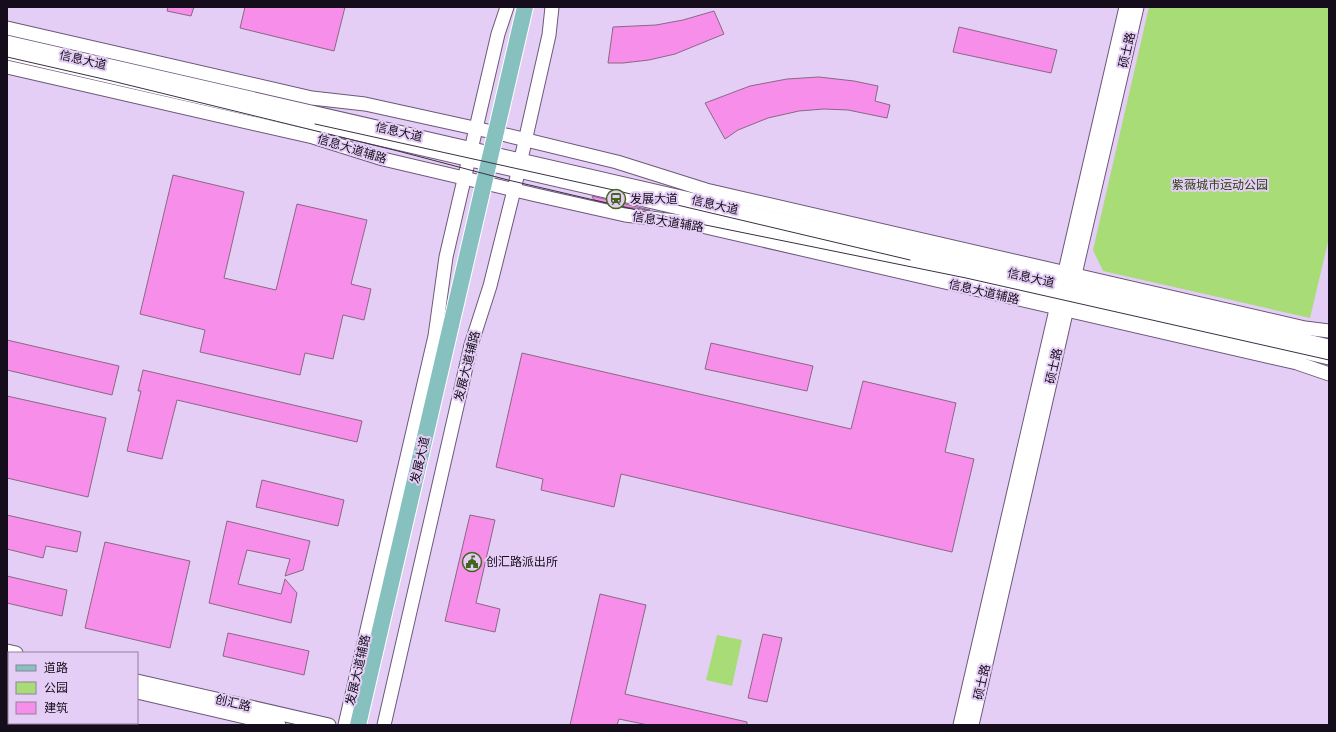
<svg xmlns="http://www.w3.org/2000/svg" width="1336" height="732" viewBox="0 0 1336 732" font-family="'Alegreya Sans','Noto Sans SC',sans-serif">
<rect width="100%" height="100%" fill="#e5cef5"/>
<g fill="#a7dc77">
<path d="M1149,7H1329V238L1310,318L1103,271L1093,250Z"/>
<path d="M717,635L742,640L732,686L706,680Z"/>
</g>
<g fill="#f78eea" stroke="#896884">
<path d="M168,7H194L191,16L167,11Z"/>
<path d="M245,7H345L334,51L240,28Z"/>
<path d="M714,11L724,34L675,54L649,60L623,63H608L613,27L656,25L683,20Z"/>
<path d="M959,27L1057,50L1051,73L953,52Z"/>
<path d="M819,77L854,81L878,86L875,101L890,105L887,118L848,110L824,109L799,111L768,118L738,130L725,139L705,103L750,86L787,79Z"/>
<path d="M173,175L244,192L224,278L276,290L297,204L367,220L351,284L371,289L364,320L343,315L333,359L305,353L300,375L200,352L205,330L140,314Z"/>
<path d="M592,196L650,210L626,207L594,200Z"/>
<path d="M7,340L119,366L112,395L7,370Z"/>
<path d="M711,343L813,366L807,391L705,369Z"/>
<path d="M522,353L851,429L863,381L956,403L945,452L974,459L952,552L621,474L614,507L541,490L543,479L496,467Z"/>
<path d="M143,370L362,421L357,442L177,400L162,459L127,451L141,391H138Z"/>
<path d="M7,396L106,418L88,497L7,478Z"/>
<path d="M262,480L344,500L338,526L256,507Z"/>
<path d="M7,515L81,532L77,552L46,546L43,558L7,549Z"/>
<path d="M470,515L495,520L476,603L500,609L495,632L445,621Z"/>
<path d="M227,521L310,541L303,570L285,576L290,559L247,550L238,584L281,594L285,579L297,593L291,623L209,603Z"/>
<path d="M105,542L190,561L170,648L85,628Z"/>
<path d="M7,576L67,590L62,616L7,603Z"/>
<path d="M600,594L646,605L625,694L747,722V725H648L619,719L617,725H570Z"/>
<path d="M228,633L309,651L304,675L223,656Z"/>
<path d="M763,634L782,638L767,702L748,698Z"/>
</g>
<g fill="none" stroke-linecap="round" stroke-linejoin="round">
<g stroke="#6c587a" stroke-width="15">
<g id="minor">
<path d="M7,28L312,98L365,104L506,135L617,162L706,190L1305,328L1329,331"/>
<path d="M7,42L1329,346"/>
<path d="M7,53L1329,358"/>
<path d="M7,67L313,137L383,159L536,195L625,215L684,222L1297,363L1329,374"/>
<path d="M1063,280L1126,7"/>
<path d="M1073,283L1137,7"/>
<path d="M7,651L16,653"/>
<path d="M7,663H9"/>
<path d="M137,681L329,725"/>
<path d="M137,692L279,725"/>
<path d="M345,725L435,336L446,257L498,34L507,7"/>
<path d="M384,725L471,345L490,286L514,190L549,35L552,7"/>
<path d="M960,725L1058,301"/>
<path d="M972,725L1068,304"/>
</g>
</g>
<g stroke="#fff" stroke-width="18">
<path id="major" d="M358,725L525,7"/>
</g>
<use href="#minor" stroke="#fff" stroke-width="13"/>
<use href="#major" stroke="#86c1bf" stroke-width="16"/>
<g stroke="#3b3043" stroke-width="1">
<path d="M7,57L112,81L398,151L508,180L671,218L966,278L1329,360"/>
<path d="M315,124L618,191L910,260"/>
</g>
</g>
<defs>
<g id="station-ring" transform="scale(1)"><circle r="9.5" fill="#e5cef5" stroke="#43661e" stroke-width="1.5"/><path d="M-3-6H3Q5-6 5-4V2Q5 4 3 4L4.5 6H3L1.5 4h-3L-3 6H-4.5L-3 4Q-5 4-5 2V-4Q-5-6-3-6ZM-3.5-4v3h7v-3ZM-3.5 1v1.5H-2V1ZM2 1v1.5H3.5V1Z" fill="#43661e"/></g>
<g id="civic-ring" transform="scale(1)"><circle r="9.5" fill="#e5cef5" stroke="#43661e" stroke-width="1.5"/><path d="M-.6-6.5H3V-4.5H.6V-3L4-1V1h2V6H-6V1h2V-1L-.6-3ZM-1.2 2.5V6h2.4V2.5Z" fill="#43661e"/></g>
</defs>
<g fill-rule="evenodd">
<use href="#station-ring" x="616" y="199"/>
<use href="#civic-ring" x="472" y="562"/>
</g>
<g text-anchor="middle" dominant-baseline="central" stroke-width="4" stroke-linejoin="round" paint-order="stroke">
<g font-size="12" fill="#150d1b" stroke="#e5cef5">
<text transform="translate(1127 50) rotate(-77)">硕士路</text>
<text transform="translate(83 60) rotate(13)">信息大道</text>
<text transform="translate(399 132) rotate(13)">信息大道</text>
<text transform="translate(352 149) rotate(17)">信息大道辅路</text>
<text transform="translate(715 205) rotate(13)">信息大道</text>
<text transform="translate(668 222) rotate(9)">信息大道辅路</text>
<text transform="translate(1031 278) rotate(13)">信息大道</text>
<text transform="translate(984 292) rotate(13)">信息大道辅路</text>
<text transform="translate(467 366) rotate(-76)">发展大道辅路</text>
<text transform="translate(1054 366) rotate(-77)">硕士路</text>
<text transform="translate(420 460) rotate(-77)">发展大道</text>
<text transform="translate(358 670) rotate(-77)">发展大道辅路</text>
<text transform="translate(982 682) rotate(-77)">硕士路</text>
<text transform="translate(233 703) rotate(13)">创汇路</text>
</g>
<g font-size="12" fill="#2a4211" stroke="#e5cef5">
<text x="1220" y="185">紫薇城市运动公园</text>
</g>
<g font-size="12" fill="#150d1b" stroke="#e5cef5" text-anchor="start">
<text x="630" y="199">发展大道</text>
<text x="486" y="562">创汇路派出所</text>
</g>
</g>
<rect width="1336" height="732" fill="none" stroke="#150d1b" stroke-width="16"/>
<rect x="8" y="652" width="130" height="72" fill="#e5cef5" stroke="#92819e"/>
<rect x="16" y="665" width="20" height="6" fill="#86c1bf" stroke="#92819e"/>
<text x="44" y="672" font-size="12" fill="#150d1b">道路</text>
<rect x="16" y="682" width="20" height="12" fill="#a7dc77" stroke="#92819e"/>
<text x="44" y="692" font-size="12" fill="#150d1b">公园</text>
<rect x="16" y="702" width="20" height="12" fill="#f78eea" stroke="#92819e"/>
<text x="44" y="712" font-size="12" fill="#150d1b">建筑</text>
</svg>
